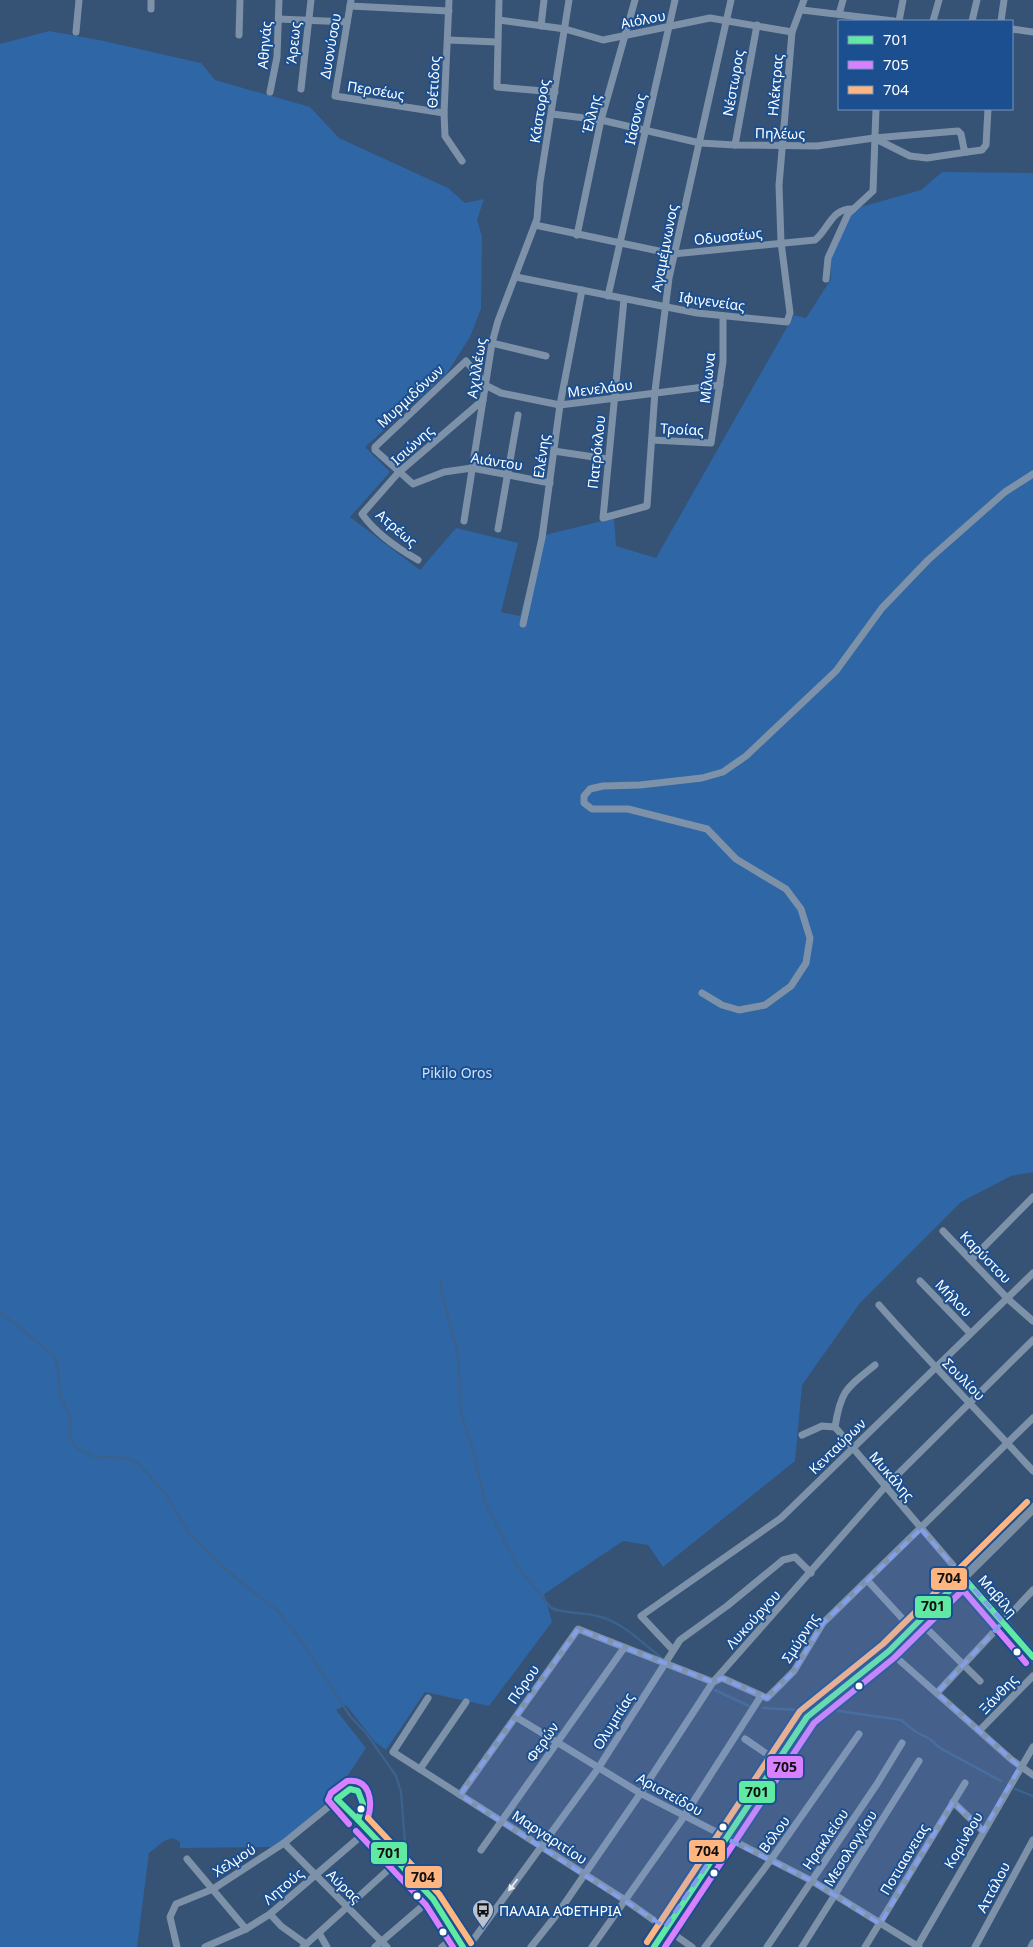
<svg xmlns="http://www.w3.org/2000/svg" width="1033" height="1947" viewBox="0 0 1033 1947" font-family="'Noto Sans',sans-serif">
<rect width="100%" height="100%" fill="#365274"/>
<path fill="#2f66a5" d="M49,31L99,40L201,63L215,80L310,107L339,138L448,188L465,203L484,199L477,220L482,236L481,309L470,337L447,373L365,447L390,472L350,517L420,570L456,528L518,543L501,612L520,616L541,536L614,518L616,546L656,558L794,315L806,318L831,279L830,261L850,215L857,208L921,190L942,172L1033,173V1172L1011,1176L961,1202L860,1303L802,1385L795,1461L663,1567L648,1545L623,1541L544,1594L552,1622L489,1706L425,1692L386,1750L375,1742L346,1705L336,1710L366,1748L334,1796L286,1838L271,1847L180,1848V1842L173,1838L164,1841L149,1853L137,1947H0V44Z"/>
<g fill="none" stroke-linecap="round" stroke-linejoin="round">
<g stroke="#3b618d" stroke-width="2.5">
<path d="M441,1280L442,1295L458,1354L461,1413L473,1450L485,1502L518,1567L551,1608C565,1614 582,1612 597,1616C622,1621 643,1644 663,1659"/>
<path d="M0,1312L53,1355L58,1368L60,1397L70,1415V1438L77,1448L95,1457L126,1458L138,1463L165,1493L190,1534L203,1547L238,1580L278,1611L304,1645L350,1716L366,1733L396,1776L401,1792L405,1843L403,1859"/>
<path d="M715,1690L749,1706"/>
<path d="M763,1708L800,1710"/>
<path d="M825,1709L901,1720L916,1732L930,1739L940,1748L1001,1781"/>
<path d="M1015,1789L1033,1796"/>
</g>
<g stroke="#7d92a8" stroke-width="7">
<path d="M351,0L335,96L444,113"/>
<path d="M449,0L444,113L445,136L462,161"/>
<path d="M499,0L497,87L555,92"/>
<path d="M350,6L449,11"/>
<path d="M151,9V0"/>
<path d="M802,10L894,21"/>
<path d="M839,14L843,0"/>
<path d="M279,19L347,22"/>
<path d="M499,20L565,29L603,40L710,18L792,32"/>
<path d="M899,21L903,0"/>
<path d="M933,21L939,0"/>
<path d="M972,21L977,0"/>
<path d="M1001,21L1004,0"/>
<path d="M541,26L544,0"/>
<path d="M1012,29L1033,32"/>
<path d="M76,32L79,0"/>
<path d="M239,35L240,0"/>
<path d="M448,40L497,42"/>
<path d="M301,89L311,0"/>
<path d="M270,92L277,57L279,0"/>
<path d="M552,114L601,120L700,143L735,145L817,146L874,138L958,131L961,134L964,149L967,152L982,150L986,145L988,109"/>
<path d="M874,138L910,156L927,158L967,152"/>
<path d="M735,145L757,25"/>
<path d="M535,225L673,254L815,240C829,229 831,208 853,209"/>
<path d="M577,235L601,120L635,0"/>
<path d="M516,277L697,313L787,322L790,313L781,242L779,185L792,32L804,0"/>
<path d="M826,279L828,258L848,214L873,191L876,109"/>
<path d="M608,296L675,0"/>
<path d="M624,299L603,518L647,506L655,391L669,278L731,0"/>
<path d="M492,343L546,356"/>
<path d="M652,440L711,443L723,362V316"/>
<path d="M554,451L607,459"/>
<path d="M550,483L472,468L444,472L413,484L375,450V447L466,361L487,386L501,393L560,405L720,385"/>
<path d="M464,521L492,343L498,321L537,219L540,182L569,0"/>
<path d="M498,529L518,415"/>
<path d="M418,560C397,548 376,534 362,514L398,473L483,400"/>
<path d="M523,624L542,538L560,405L582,290"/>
<path d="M702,993L722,1005L739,1010L765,1005L791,986L806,963L810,938L801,909L786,889L736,859L707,829L628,809H592L584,803V796L590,789L603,786L640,785L702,778L723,772L746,756L836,671L882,608L928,560L1005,492L1033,474"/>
<path d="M943,1231L1008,1299L1033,1321"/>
<path d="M972,1259L1033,1197"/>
<path d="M920,1281L970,1333"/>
<path d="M879,1305C929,1362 982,1415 1033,1471"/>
<path d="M875,1365C847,1388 841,1389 835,1427L963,1577"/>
<path d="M802,1435L822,1426L835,1427"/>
<path d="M868,1581L911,1628"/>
<path d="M919,1621L980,1681"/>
<path d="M673,1650L641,1616L781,1518L1033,1273"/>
<path d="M889,1651L1012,1760L1033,1775"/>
<path d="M937,1693L1033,1590"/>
<path d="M428,1698L393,1752L625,1900L692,1947"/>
<path d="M516,1717L640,1793L812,1881L919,1947"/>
<path d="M980,1730L1033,1676"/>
<path d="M745,1739L777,1761"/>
<path d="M420,1769L466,1702"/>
<path d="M460,1795L578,1629L713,1682L722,1678L767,1698L794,1671L823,1623L1033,1418"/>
<path d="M337,1799C380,1845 436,1888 463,1947"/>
<path d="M953,1802L983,1831"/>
<path d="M284,1843L387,1947"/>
<path d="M481,1850L624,1648"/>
<path d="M187,1859L246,1929"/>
<path d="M270,1914L281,1926L306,1944"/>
<path d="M319,1933L327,1947"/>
<path d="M177,1947L170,1917L176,1904L213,1889L284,1843L350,1789L358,1791L363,1804L358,1822"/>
<path d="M205,1947L246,1929L270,1914L368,1830"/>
<path d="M303,1947L398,1861"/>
<path d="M375,1947L432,1898"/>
<path d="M442,1947L457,1935"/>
<path d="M468,1947L597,1770L680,1640L727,1606L783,1560L795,1557L811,1573"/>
<path d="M531,1947L558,1913L638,1797L713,1682L885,1487L1033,1340"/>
<path d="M592,1947L681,1821L761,1696"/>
<path d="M705,1947L770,1861L859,1734"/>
<path d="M767,1947L877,1784L902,1743"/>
<path d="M802,1947L919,1761"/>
<path d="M865,1947L965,1783"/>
<path d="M917,1947L1033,1747"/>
<path d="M975,1947L1033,1840"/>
<path d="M1031,1947L1033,1943"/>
</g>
<g stroke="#798da4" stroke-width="10">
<path d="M963,1577L1033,1657"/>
<path d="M654,1947L807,1717L889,1651L1033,1508"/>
</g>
<g stroke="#1b4f8f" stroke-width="10">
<g id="bus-1">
<path d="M350,1789L358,1791L363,1804L358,1820L337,1799Z"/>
<path d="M358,1820L433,1899L463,1947"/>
<path d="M654,1947L807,1717L889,1651L963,1577L1033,1657"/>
</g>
</g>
<g stroke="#1b4f8f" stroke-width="10">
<g id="bus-2">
<path d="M349,1824L328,1800L331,1793L347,1781C370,1778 373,1801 368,1818"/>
<path d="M356,1831L426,1905L453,1947"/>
<path d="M665,1947L814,1723L894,1658L963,1590L1026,1663"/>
</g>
</g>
<g stroke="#1b4f8f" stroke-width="10">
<g id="bus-3">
<path d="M368,1818L439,1894L471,1943"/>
<path d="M647,1942L800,1711L883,1644L1027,1502"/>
</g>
</g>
<use href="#bus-1" stroke="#60e9a3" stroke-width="6"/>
<use href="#bus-2" stroke="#d880ff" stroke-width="6"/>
<use href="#bus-3" stroke="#ffb580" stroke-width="6"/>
</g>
<defs><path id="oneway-solid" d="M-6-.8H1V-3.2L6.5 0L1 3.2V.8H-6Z" transform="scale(1.25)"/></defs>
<use fill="#e5e9ee" href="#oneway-solid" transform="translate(513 1885) rotate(127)"/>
<path fill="#839eea" fill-opacity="0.2" stroke="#839eea" stroke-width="4" stroke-dasharray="10 6" stroke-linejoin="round" d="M921,1529L1003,1622L937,1693L1020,1767L983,1831L953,1802L880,1924L812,1881L725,1838L665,1927L460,1795L578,1629L713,1682L722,1678L767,1698L794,1671L823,1623Z"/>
<defs>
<g id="bus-pin" transform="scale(1.125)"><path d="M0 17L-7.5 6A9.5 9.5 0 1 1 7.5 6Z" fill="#b9c2ce" stroke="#1b4f8f"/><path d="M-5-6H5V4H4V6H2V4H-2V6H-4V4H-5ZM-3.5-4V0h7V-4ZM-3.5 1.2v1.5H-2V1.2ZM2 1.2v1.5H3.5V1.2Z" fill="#111"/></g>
</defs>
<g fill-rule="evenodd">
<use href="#bus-pin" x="483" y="1910"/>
</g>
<g fill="#fff" stroke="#1b4f8f" stroke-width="2">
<circle cx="1017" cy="1652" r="4.5"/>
<circle cx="859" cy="1686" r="4.5"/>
<circle cx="361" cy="1809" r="4.5"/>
<circle cx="723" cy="1827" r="4.5"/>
<circle cx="714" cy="1873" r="4.5"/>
<circle cx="417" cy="1896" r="4.5"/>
<circle cx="443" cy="1932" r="4.5"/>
</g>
<g text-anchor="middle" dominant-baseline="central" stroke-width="4" stroke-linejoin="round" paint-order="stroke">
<g font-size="14" fill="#fff" stroke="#1b4f8f">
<text transform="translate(643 19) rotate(-11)">Αιόλου</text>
<text transform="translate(293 43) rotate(-84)">Άρεως</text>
<text transform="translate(264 45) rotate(-85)">Αθηνάς</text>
<text transform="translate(330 46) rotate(-80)">Δυονύσου</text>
<text transform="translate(433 82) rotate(-87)">Θέτιδος</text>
<text transform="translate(733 83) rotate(-80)">Νέστωρος</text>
<text transform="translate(775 85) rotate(-85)">Ηλέκτρας</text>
<text transform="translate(376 90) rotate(9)">Περσέως</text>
<text transform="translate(539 111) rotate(-81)">Κάστορος</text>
<text transform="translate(591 114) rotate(-76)">Έλλης</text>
<text transform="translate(635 119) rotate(-77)">Ιάσονος</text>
<text transform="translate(780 133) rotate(1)">Πηλέως</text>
<text transform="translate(728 236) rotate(-6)">Οδυσσέως</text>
<text transform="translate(664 248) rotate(-79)">Αγαμέμνωνος</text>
<text transform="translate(712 301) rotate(8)">Ιφιγενείας</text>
<text transform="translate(476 368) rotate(-81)">Αχιλλέως</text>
<text transform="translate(707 378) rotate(-84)">Μίλωνα</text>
<text transform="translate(600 388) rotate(-7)">Μενελάου</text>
<text transform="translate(410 396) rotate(-43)">Μυρμιδόνων</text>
<text transform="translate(682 429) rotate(3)">Τροίας</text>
<text transform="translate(412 445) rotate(-42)">Ισιώνης</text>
<text transform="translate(596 452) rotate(-84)">Πατρόκλου</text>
<text transform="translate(541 456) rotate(-82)">Ελένης</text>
<text transform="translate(497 461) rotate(9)">Αιάντου</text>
<text transform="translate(397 528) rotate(40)">Ατρέως</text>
<text transform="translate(986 1257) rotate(46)">Καρύστου</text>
<text transform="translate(954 1298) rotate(46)">Μήλου</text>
<text transform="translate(964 1379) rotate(45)">Σουλίου</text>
<text transform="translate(837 1446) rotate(-44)">Κενταύρων</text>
<text transform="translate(892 1476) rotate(49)">Μυκάλης</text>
<text transform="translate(998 1596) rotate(49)">Μαβίλη</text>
<text transform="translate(753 1619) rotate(-48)">Λυκούργου</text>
<text transform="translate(800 1638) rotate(-57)">Σμύρνης</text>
<text transform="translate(523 1684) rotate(-55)">Πόρου</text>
<text transform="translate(998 1694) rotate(-46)">Ξάνθης</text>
<text transform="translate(613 1721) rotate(-58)">Ολυμπίας</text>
<text transform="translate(542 1742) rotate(-55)">Φερών</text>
<text transform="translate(670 1794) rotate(29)">Αριστείδου</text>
<text transform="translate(774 1834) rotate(-54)">Βόλου</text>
<text transform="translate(550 1837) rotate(33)">Μαργαριτίου</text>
<text transform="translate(825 1839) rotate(-56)">Ηρακλείου</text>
<text transform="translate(963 1840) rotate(-60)">Κορίνθου</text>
<text transform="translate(850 1848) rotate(-58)">Μεσολογγίου</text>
<text transform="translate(904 1859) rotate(-59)">Ποτιαανειας</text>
<text transform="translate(234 1860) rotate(-33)">Χελμού</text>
<text transform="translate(283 1886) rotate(-40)">Λητούς</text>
<text transform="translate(344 1886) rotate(44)">Αύρας</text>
<text transform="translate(993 1887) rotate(-62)">Αττάλου</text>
</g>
<g font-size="14" fill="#cfe3fa" stroke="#1b4f8f">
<text x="457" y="1072">Pikilo Oros</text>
</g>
<g font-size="14" fill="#fff" stroke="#1b4f8f" text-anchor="start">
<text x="499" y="1910">ΠΑΛΑΙΑ ΑΦΕΤΗΡΙΑ</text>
</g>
</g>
<g stroke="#1b4f8f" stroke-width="2">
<rect x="930" y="1567" width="38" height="24" rx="5" fill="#ffb580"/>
<rect x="914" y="1595" width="38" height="24" rx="5" fill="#60e9a3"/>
<rect x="766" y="1755" width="38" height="24" rx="5" fill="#d880ff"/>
<rect x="738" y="1780" width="38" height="24" rx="5" fill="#60e9a3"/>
<rect x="688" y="1839" width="38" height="24" rx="5" fill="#ffb580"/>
<rect x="370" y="1841" width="38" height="24" rx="5" fill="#60e9a3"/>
<rect x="404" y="1865" width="39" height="24" rx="5" fill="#ffb580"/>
</g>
<g font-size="14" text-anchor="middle" font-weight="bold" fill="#111">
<text x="949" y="1583">704</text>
<text x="933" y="1611">701</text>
<text x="785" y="1772">705</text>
<text x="757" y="1797">701</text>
<text x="707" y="1856">704</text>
<text x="389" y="1858">701</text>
<text x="423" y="1882">704</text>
</g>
<rect x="838" y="20" width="175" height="90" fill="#1b4f8f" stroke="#7695bc"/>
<rect x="848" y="36" width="25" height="8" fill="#60e9a3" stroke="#7695bc"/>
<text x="883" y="45" font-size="15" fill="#ffffff">701</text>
<rect x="848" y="61" width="25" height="8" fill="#d880ff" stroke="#7695bc"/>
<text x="883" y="70" font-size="15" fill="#ffffff">705</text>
<rect x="848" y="86" width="25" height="8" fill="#ffb580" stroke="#7695bc"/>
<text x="883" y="95" font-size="15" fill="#ffffff">704</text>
</svg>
